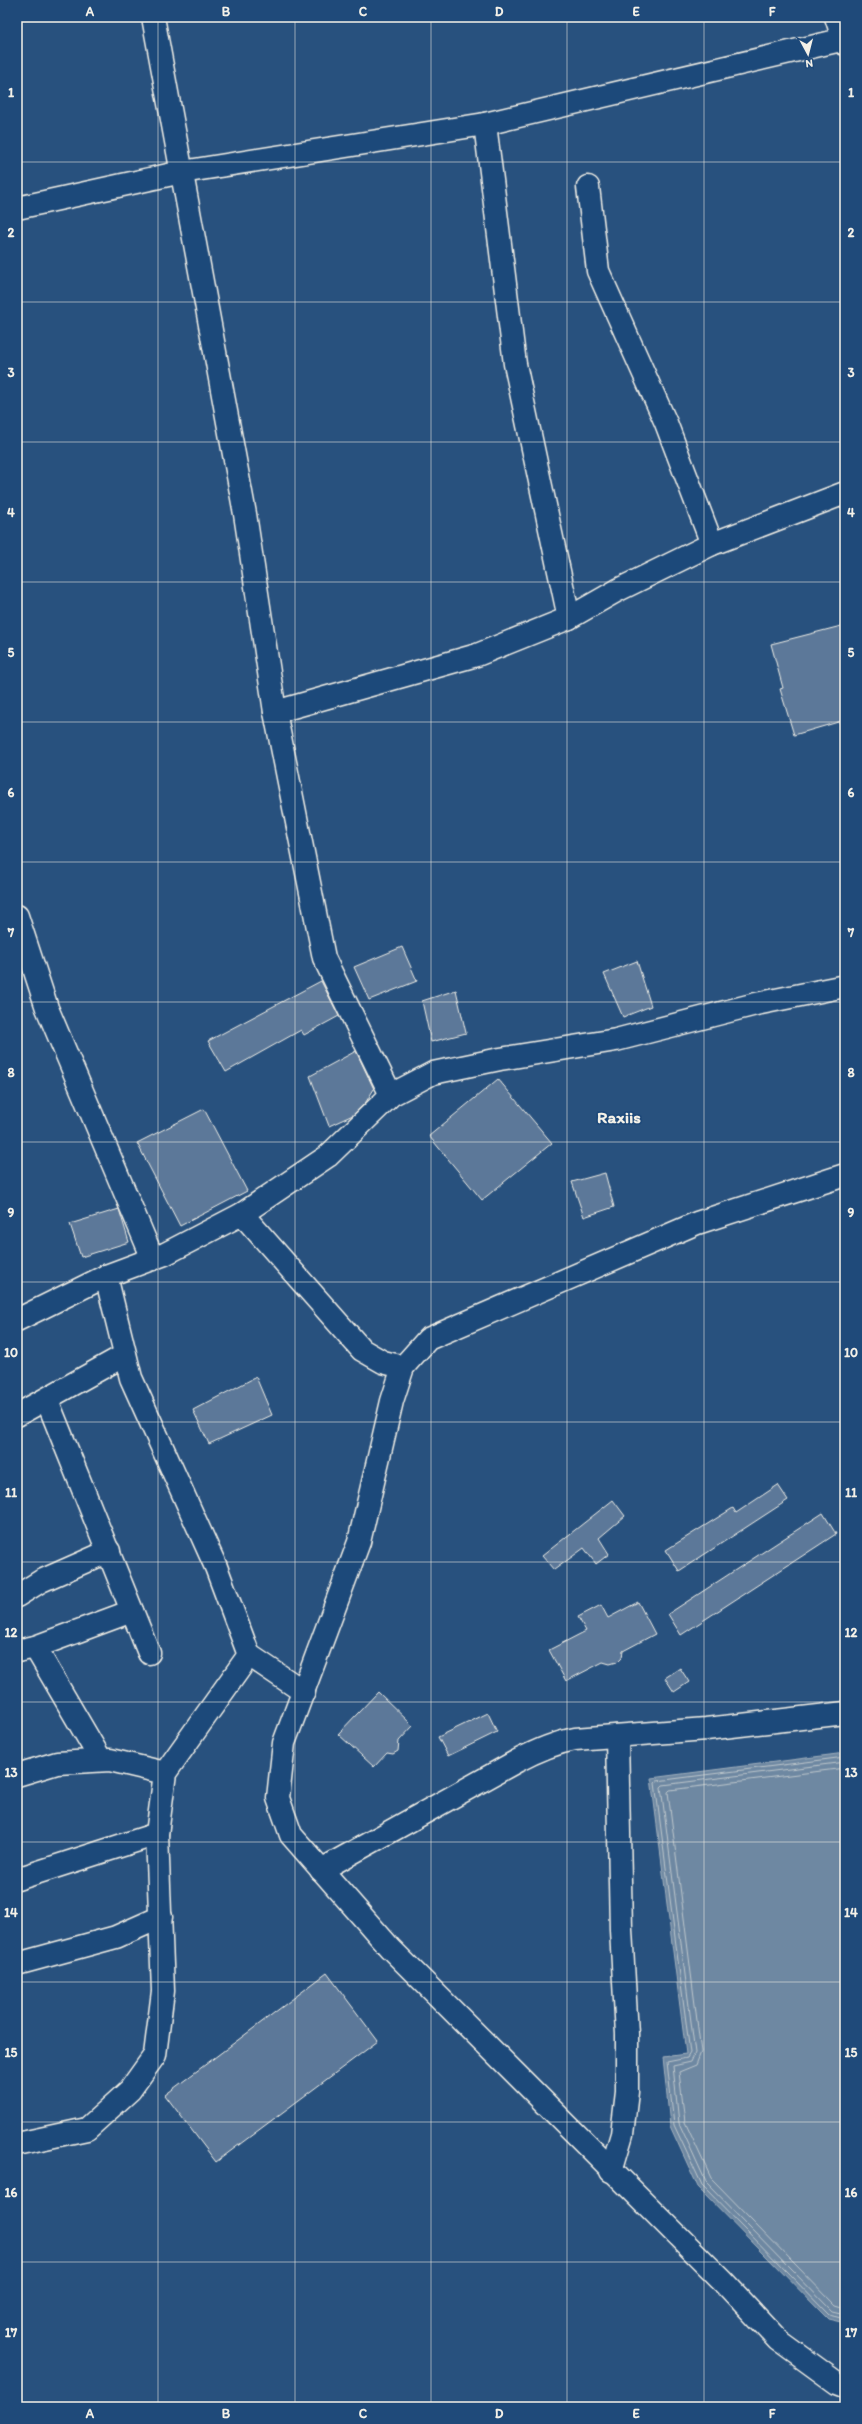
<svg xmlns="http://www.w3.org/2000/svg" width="862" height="2424" viewBox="0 0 862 2424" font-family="Itim,sans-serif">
<rect width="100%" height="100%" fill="#28517e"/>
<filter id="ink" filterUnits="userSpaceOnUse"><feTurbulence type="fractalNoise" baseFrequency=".025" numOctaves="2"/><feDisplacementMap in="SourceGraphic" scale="8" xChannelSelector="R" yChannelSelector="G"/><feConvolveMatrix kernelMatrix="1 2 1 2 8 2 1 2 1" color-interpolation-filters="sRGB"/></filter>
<g filter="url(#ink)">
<path fill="#6e88a2" stroke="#a4b2be" d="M845,1753V2323L828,2319L698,2187L670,2126L663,2057L686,2054L651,1778Z"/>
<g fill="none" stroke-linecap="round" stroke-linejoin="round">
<g stroke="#bec7cc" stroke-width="1">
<path d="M845,1757L657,1781L655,1783L690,2053L687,2058L667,2062L674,2125L702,2185L829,2315L845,2319"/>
<path d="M845,1762L663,1785L661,1787L695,2053L691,2062L673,2066L679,2123L706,2182L832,2311L845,2314"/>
<path d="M845,1768L670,1790L668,1792L701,2052L696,2065L679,2072L685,2122L711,2178L835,2305L845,2308"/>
</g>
</g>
<g fill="#5b7899" stroke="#f4f1e8">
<path d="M845,625V720L794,735L780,689L783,688L771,644Z"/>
<path d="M402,947L417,981L369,1000L354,967Z"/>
<path d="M637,961L651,1006L623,1017L604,974Z"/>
<path d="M321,981L339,1016L304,1035L301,1030L226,1072L208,1041Z"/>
<path d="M456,990L466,1033L431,1042L422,1001Z"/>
<path d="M356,1051L374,1089L366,1102L353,1115L329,1126L310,1076Z"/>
<path d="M498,1079L552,1143L482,1200L429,1136Z"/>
<path d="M204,1109L247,1191L180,1226L137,1143Z"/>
<path d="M605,1173L614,1207L584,1217L572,1182Z"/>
<path d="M119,1209L129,1242L81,1257L70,1224Z"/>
<path d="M256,1377L272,1415L209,1444L193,1410Z"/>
<path d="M778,1485L788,1500L679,1571L666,1550L733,1508L736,1513Z"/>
<path d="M613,1500L625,1516L599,1538L609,1554L596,1564L584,1548L554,1570L542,1556Z"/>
<path d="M823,1513L836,1534L681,1635L668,1614Z"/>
<path d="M638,1602L655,1634L623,1651L622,1657L617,1662L610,1664L603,1662L566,1681L549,1650L586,1631L578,1617L601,1605L608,1618Z"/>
<path d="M680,1668L689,1682L674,1692L665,1678Z"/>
<path d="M378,1692L413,1726L399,1741L398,1751L393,1754L387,1753L374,1767L338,1734Z"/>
<path d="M488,1713L497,1732L448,1756L438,1737Z"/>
<path d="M327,1973L378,2041L216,2162L165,2095Z"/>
</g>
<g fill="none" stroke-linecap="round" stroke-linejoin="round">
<g stroke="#f4f1e8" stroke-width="25">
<g id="minor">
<path d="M153,17L245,514L275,712L324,958L391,1095"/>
<path d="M485,124L515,364L569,618"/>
<path d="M588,187L598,271L666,423L712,544"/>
<path d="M17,208L182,172L485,124L845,39"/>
<path d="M275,712L477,655L569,618L618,590L712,544L845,493"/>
<path d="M17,916L47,1008L153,1259"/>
<path d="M845,1175L697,1223L428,1339L403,1367L392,1401L359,1542L284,1743L278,1798L291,1835L390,1948L722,2280L778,2340L837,2383L845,2386"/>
<path d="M242,1214L362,1350L383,1362L403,1367"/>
<path d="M106,1276L131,1378L216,1567L249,1655L304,1692"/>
<path d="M17,1320L106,1276L165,1254L242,1214L328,1156L391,1095L433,1073L500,1059L616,1040L756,1004L845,986"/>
<path d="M47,1400L149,1653"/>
<path d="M17,1415L125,1355"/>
<path d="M17,1596L41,1581L109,1551"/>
<path d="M35,1647L101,1760"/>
<path d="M17,1651L35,1647L132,1611"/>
<path d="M17,1775L57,1763L110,1760L165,1773"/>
<path d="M321,1870L517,1761C536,1751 554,1743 575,1739L706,1729L845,1713"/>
<path d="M17,1879L157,1834"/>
<path d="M17,1964L116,1937L161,1917"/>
<path d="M17,2144L87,2129L130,2090L155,2055L163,1991L157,1834L165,1773L249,1655"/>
<path d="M611,2171L622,2134L627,2092V2034L621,1930L617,1736"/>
</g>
</g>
<g stroke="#f4f1e8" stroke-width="25">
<path id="major" d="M836,17L845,44"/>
</g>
<use href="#minor" stroke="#1f4a7a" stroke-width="22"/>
<use href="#major" stroke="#1f4a7a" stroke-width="22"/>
</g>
</g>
<path fill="none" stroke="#f4f1e8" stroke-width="1" stroke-opacity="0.55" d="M158,17V2407M295,17V2407M431,17V2407M567,17V2407M704,17V2407M17,162H845M17,302H845M17,442H845M17,582H845M17,722H845M17,862H845M17,1002H845M17,1142H845M17,1282H845M17,1422H845M17,1562H845M17,1702H845M17,1842H845M17,1982H845M17,2122H845M17,2262H845"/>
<g text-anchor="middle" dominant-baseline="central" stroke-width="3.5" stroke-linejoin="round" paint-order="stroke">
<g font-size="17" font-weight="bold" fill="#f4f1e8" stroke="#1f4a7a">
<text x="619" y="1117">Raxiis</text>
</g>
</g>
<rect width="862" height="2424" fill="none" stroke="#1f4a7a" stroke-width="44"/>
<g transform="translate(808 54) rotate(173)" stroke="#1f4a7a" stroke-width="3" paint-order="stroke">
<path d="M0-3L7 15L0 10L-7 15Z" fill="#f4f1e8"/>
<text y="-6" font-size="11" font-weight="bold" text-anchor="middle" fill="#f4f1e8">N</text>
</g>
<rect x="22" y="22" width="818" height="2380" fill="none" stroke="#f4f1e8" stroke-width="1.5"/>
<g font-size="13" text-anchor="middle" font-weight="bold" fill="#f4f1e8">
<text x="90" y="16">A</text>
<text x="226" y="16">B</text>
<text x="363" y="16">C</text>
<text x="499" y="16">D</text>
<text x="636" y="16">E</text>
<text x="772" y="16">F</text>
<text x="11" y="97">1</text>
<text x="851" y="97">1</text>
<text x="11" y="237">2</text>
<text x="851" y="237">2</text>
<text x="11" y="377">3</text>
<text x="851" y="377">3</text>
<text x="11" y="517">4</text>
<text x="851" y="517">4</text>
<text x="11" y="657">5</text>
<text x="851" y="657">5</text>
<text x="11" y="797">6</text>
<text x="851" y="797">6</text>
<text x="11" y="937">7</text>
<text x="851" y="937">7</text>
<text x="11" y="1077">8</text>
<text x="851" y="1077">8</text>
<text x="11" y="1217">9</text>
<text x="851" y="1217">9</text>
<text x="11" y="1357">10</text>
<text x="851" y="1357">10</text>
<text x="11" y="1497">11</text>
<text x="851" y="1497">11</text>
<text x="11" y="1637">12</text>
<text x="851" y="1637">12</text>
<text x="11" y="1777">13</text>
<text x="851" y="1777">13</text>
<text x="11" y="1917">14</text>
<text x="851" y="1917">14</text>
<text x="11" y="2057">15</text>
<text x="851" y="2057">15</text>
<text x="11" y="2197">16</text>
<text x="851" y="2197">16</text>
<text x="11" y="2337">17</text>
<text x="851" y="2337">17</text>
<text x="90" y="2418">A</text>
<text x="226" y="2418">B</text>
<text x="363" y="2418">C</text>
<text x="499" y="2418">D</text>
<text x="636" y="2418">E</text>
<text x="772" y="2418">F</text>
</g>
</svg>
